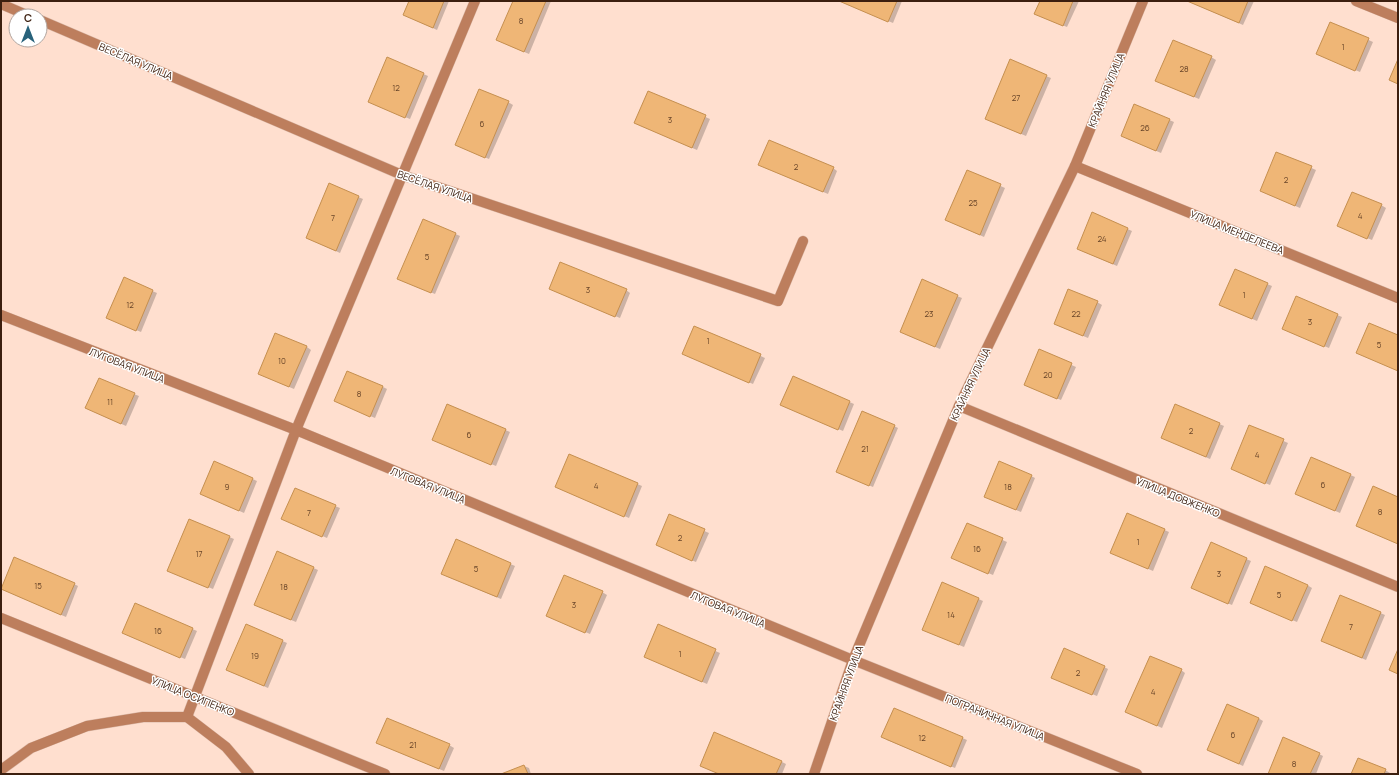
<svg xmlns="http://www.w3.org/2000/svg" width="1399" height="775" viewBox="0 0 1399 775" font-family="Manrope,sans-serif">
<rect width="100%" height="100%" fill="#ffdfcf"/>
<g fill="#0003">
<path d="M410,1H449L437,30L409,17Z"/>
<path d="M514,1H551L529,54L501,42Z"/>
<path d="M840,1H902L893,23Z"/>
<path d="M1041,1H1079L1067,27L1040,16Z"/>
<path d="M1188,1H1254L1243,25Z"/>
<path d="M1331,23L1373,42L1360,72L1322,56Z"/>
<path d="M1211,57L1216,60L1199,99L1161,83Z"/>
<path d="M388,58L428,76L410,119L373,104Z"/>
<path d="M1046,76L1051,78L1026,136L990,121Z"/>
<path d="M648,92L710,119L697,150L635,123Z"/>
<path d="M508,102L513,105L489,159L461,147Z"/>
<path d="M1135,105L1174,122L1161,153L1126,138Z"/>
<path d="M1277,153L1316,170L1300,208L1261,191Z"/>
<path d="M764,167L833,168L837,171L828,194Z"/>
<path d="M967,171L1005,188L984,237L946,220Z"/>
<path d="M330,185L363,199L340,253L307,238Z"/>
<path d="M1381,205L1386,208L1372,240L1343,228Z"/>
<path d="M1093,214L1132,231L1117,266L1082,251Z"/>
<path d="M424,220L460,236L435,294L403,281Z"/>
<path d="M124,279L157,293L141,332L112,320Z"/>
<path d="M1267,284L1272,286L1257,321L1221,305Z"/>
<path d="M626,290L630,293L620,318L554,291Z"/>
<path d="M957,296L962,298L940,349L905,334Z"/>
<path d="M1296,298L1342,317L1329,348L1287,331Z"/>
<path d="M1097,302L1102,305L1088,338L1059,326Z"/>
<path d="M695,327L765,358L753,384L687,356Z"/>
<path d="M307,347L311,350L294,389L263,376Z"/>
<path d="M1040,351L1076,367L1061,400L1025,385Z"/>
<path d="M793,377L854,404L843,431L786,407Z"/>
<path d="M383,387L387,389L375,418L339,403Z"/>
<path d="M134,394L139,396L126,426L91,410Z"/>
<path d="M448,405L510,432L496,466L438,442Z"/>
<path d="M1176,405L1224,426L1210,459L1166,440Z"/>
<path d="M894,426L898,428L873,487L842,474Z"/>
<path d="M1250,426L1288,443L1270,485L1236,471Z"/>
<path d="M569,455L642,486L629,518L560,489Z"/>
<path d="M1312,458L1355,477L1340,513L1301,496Z"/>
<path d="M214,462L257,481L244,513L201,494Z"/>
<path d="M1031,476L1035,478L1021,512L990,499Z"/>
<path d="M335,506L340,508L327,538L286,520Z"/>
<path d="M1128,514L1169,532L1153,571L1116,555Z"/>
<path d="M669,516L709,533L696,562L661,547Z"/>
<path d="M190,520L234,539L213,589L173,573Z"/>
<path d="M967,524L1007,542L993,575L957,560Z"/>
<path d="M456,541L515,566L501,599L446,576Z"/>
<path d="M1211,544L1251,561L1232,605L1196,590Z"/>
<path d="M277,552L318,570L296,622L259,607Z"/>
<path d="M943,583L983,601L964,647L928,632Z"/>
<path d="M74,584L78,586L66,617L6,591Z"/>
<path d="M1307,585L1312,588L1297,622L1255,605Z"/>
<path d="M602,592L607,595L590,634L552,618Z"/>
<path d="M1341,596L1385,615L1366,660L1326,643Z"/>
<path d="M135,604L197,631L185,659L127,635Z"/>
<path d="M246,625L287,643L268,688L231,672Z"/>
<path d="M658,626L720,653L707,684L650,659Z"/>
<path d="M1104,667L1108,669L1097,696L1057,680Z"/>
<path d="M1181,670L1185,673L1162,728L1131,714Z"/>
<path d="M895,709L967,740L955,768L887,740Z"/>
<path d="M1258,718L1263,721L1243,766L1208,750Z"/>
<path d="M382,745H449L454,748L444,771Z"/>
<path d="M1319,754L1323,756L1316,774H1269Z"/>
<path d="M782,762L786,764L782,774H720Z"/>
<path d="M524,766L529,768L531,774H504Z"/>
<path d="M1385,770L1390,773L1389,774H1352Z"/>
</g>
<g fill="#efb676" stroke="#c58f4f">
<path d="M409,1H444L433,28L403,15Z"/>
<path d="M513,1H546L524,52L496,40Z"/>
<path d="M839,1H897L888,22Z"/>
<path d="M1040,1H1073L1063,26L1034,14Z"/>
<path d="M1187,1H1248L1239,23Z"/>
<path d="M1330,22L1369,38L1355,71L1316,54Z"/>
<path d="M1173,40L1212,56L1194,97L1155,81Z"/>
<path d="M387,57L424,73L405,118L368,102Z"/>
<path d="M1010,59L1047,75L1021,134L985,119Z"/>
<path d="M1398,59V84L1389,80Z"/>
<path d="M479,89L509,101L485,158L455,145Z"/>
<path d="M648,91L706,115L692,148L634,123Z"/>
<path d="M1134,104L1170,119L1156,151L1121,136Z"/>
<path d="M769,140L834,167L823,192L758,165Z"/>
<path d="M1276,152L1312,166L1295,206L1260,191Z"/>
<path d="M967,170L1001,184L980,235L945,220Z"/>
<path d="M329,183L359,196L336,251L306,238Z"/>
<path d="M1352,192L1382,204L1367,239L1337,226Z"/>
<path d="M1092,212L1128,228L1113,264L1077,249Z"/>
<path d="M423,219L456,233L431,293L397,279Z"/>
<path d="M560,262L627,289L615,317L549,289Z"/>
<path d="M1235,269L1268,283L1252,319L1219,305Z"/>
<path d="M124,277L153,290L136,331L106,318Z"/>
<path d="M922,279L958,295L935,347L900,332Z"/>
<path d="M1068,289L1098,301L1083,336L1054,324Z"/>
<path d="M1296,296L1338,314L1324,347L1282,329Z"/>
<path d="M1369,323L1398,335V371L1356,353Z"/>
<path d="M694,326L761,354L749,383L682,354Z"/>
<path d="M275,333L307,346L289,387L258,374Z"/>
<path d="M1039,349L1072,363L1057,399L1024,385Z"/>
<path d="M347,371L383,386L370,417L334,401Z"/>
<path d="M793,376L850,401L838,430L780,405Z"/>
<path d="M99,378L135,393L121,424L85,408Z"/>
<path d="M447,404L506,429L491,465L432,440Z"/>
<path d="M1175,404L1220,423L1206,457L1161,438Z"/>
<path d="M862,411L895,425L869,486L836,472Z"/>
<path d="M1249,425L1284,439L1265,484L1231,469Z"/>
<path d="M569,454L638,483L624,517L555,487Z"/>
<path d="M1311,457L1351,474L1335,511L1295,494Z"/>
<path d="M214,461L253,478L239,511L200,494Z"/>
<path d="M999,461L1032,475L1016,510L984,497Z"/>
<path d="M1373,486L1398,497V544L1356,526Z"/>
<path d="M295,488L336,505L322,537L281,519Z"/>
<path d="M1127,513L1165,529L1148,569L1110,553Z"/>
<path d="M669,514L705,529L692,561L656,545Z"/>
<path d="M189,519L230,536L208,588L167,571Z"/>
<path d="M967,523L1003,538L988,574L951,558Z"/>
<path d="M456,539L511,563L497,597L441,574Z"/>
<path d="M1211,542L1247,558L1228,604L1191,588Z"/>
<path d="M277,551L314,567L291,620L254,605Z"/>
<path d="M14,557L75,583L61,615L1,589Z"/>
<path d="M1265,566L1308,585L1292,621L1250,603Z"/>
<path d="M564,575L603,591L585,633L546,616Z"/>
<path d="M942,582L979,598L959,645L922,630Z"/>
<path d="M1340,595L1381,612L1362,658L1321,641Z"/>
<path d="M135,603L193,628L180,658L122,633Z"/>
<path d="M246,624L283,640L264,686L226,670Z"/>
<path d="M658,624L716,649L702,682L644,657Z"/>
<path d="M1064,648L1105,666L1092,695L1051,678Z"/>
<path d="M1398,649V674L1389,670Z"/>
<path d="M1150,656L1182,669L1157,726L1125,712Z"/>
<path d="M1227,704L1259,718L1239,764L1207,750Z"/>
<path d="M894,708L963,737L951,767L881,737Z"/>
<path d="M387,718L450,744L439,769L376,743Z"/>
<path d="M714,732L782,761L776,774H719L700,766Z"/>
<path d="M1283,737L1320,753L1310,774H1268Z"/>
<path d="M1358,758L1386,769L1384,774H1351Z"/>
<path d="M524,765L528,774H501Z"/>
</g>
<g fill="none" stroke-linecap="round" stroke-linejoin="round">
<g stroke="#dcbcac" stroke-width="11">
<g id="minor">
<path d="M1356,1L1398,18"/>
<path d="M1,4L29,16"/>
<path d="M40,20L402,175L778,301L803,241"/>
<path d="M1075,166L1398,298"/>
<path d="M1,315L296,430L853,660L1137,774"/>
<path d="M959,406L1398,587"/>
<path d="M1,618L385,774"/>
<path d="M187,717L296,430L475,1"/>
<path d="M1,770L31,748L87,726L143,717H187L226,747L249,774"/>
<path d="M814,774L853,660L959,406L1075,166L1143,1"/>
</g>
</g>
<use href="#minor" stroke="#bd7e5d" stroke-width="10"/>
</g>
<g text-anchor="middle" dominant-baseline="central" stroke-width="3" stroke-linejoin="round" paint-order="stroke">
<g font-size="8" fill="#694529">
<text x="521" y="20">8</text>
<text x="1343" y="46">1</text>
<text x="1184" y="68">28</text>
<text x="396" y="87">12</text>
<text x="1016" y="97">27</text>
<text x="670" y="119">3</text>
<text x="482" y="123">6</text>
<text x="1145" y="127">26</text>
<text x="796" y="166">2</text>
<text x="1286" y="179">2</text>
<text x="973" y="202">25</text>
<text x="1360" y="215">4</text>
<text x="333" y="217">7</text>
<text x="1102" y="238">24</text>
<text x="427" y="256">5</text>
<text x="588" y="289">3</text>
<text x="1244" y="294">1</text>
<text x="130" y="304">12</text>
<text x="929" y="313">23</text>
<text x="1076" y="313">22</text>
<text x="1310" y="321">3</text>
<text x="708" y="340">1</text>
<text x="1379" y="344">5</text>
<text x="282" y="360">10</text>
<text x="1048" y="374">20</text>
<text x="359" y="393">8</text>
<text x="110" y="401">11</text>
<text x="1191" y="430">2</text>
<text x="469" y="434">6</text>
<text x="865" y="448">21</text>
<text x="1257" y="454">4</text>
<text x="1323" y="484">6</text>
<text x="596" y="485">4</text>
<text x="227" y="486">9</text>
<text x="1008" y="486">18</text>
<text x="1380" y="511">8</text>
<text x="309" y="512">7</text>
<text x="680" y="537">2</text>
<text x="1138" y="541">1</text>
<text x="977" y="548">16</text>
<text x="199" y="553">17</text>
<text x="476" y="568">5</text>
<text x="1219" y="573">3</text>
<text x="38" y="585">15</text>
<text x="284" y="586">18</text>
<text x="1279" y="594">5</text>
<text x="574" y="604">3</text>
<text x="951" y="614">14</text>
<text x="1351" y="626">7</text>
<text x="158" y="630">16</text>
<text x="680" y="653">1</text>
<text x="255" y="655">19</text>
<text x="1078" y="672">2</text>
<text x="1153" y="691">4</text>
<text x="1233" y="734">6</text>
<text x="922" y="737">12</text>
<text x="413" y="744">21</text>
<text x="1294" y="763">8</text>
</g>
<g font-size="10" fill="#3c1f0f" stroke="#fff">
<text transform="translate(136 61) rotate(23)">ВЕСЁЛАЯ УЛИЦА</text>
<text transform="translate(1106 90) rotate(-68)">КРАЙНЯЯ УЛИЦА</text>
<text transform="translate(435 186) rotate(19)">ВЕСЁЛАЯ УЛИЦА</text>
<text transform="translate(1237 232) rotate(22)">УЛИЦА МЕНДЕЛЕЕВА</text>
<text transform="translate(127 365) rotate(21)">ЛУГОВАЯ УЛИЦА</text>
<text transform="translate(970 384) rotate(-65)">КРАЙНЯЯ УЛИЦА</text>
<text transform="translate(428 485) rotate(22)">ЛУГОВАЯ УЛИЦА</text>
<text transform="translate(1178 497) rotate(22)">УЛИЦА ДОВЖЕНКО</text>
<text transform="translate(728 609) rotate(22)">ЛУГОВАЯ УЛИЦА</text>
<text transform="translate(846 683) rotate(-70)">КРАЙНЯЯ УЛИЦА</text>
<text transform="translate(193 696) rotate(22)">УЛИЦА ОСИПЕНКО</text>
<text transform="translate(995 717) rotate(22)">ПОГРАНИЧНАЯ УЛИЦА</text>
</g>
</g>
<rect width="1399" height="775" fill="none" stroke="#3c1f0f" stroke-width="4"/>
<g transform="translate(28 28)"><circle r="19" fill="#ffffff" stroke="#b1a59f"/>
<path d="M0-3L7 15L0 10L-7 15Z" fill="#28627b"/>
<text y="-6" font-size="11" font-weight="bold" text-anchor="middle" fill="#3c1f0f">С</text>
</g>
</svg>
